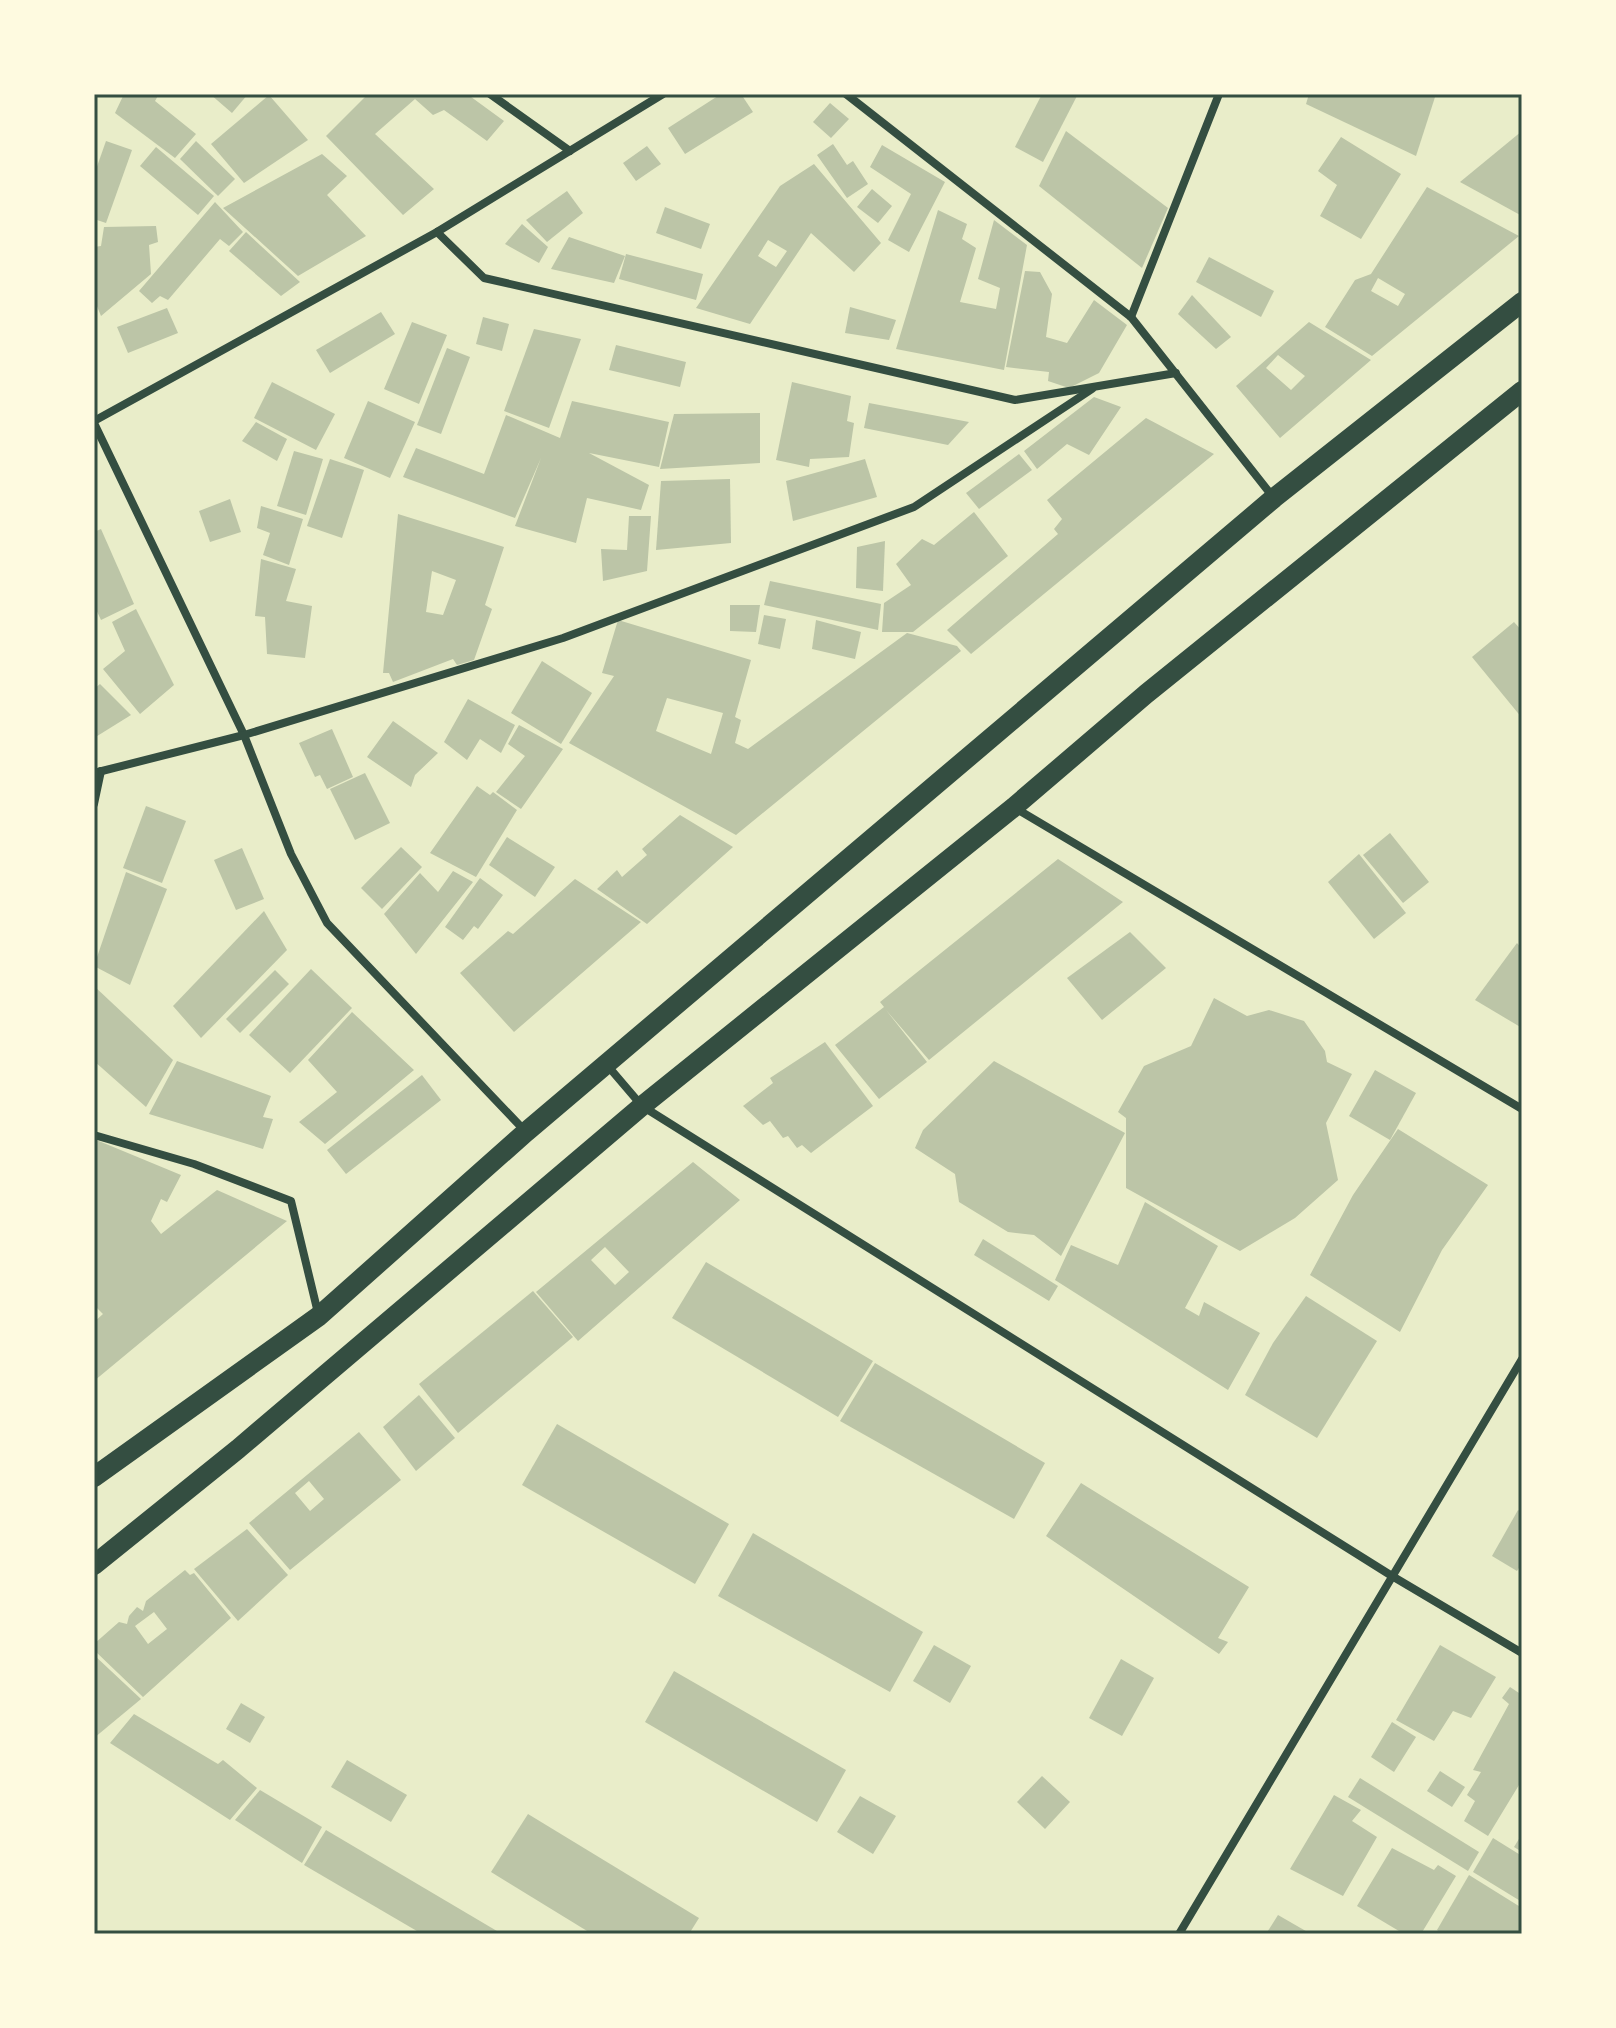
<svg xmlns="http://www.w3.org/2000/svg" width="1616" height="2028" viewBox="0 0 1616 2028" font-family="Montserrat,sans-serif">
<rect width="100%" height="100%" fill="#e9edc9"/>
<g fill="#bcc5a7" fill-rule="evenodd">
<path d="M124,94H159L155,101L196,134L175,158L115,113Z"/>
<path d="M210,94H248L232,113Z"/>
<path d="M368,94H467L504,121L487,141L444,110L433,115L415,99L375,134L434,189L403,215L326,136Z"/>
<path d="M721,94H741L753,112L685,154L668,128Z"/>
<path d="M1042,94H1078L1043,162L1015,147Z"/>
<path d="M1309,94H1436L1416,156L1306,104Z"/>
<path d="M269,95L308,140L244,183L211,144Z"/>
<path d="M830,103L849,119L831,138L813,122Z"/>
<path d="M1066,131L1168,208L1142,268L1039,186Z"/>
<path d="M1522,131V216L1460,182Z"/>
<path d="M1341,137L1401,174L1361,239L1320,216L1337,185L1318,171Z"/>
<path d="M106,141L132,150L106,223L94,219V175Z"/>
<path d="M196,141L235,179L218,196L180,159Z"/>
<path d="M833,144L847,165L853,161L868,184L847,198L817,155Z"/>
<path d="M882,145L945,182L909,252L888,240L911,194L870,167Z"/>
<path d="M647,146L661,164L636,181L623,163Z"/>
<path d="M156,147L214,196L198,215L140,166Z"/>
<path d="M322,154L347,176L327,195L366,236L298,276L223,208Z"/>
<path d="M814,164L881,243L854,272L811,233L750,324L696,308L780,186ZM768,240L787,251L776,267L758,256Z"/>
<path d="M1427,187L1519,236L1372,356L1325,327L1355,280L1371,274ZM1378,278L1405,294L1398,306L1371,291Z"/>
<path d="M872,189L892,206L878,223L857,207Z"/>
<path d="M567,191L583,213L547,242L526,220Z"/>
<path d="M215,202L243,232L229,246L220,239L168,300L160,296L152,303L139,291Z"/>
<path d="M665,207L710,224L701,249L656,233Z"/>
<path d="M938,210L967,224L962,239L976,248L960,302L996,309L1000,288L978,279L994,220L1027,245L1004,370L896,349Z"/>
<path d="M522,224L548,247L539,263L505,244Z"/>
<path d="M156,226L158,242L149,245L151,274L101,316L94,299V247L101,246L104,227Z"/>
<path d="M246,232L300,282L281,296L229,251Z"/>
<path d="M569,237L625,256L614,283L551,269Z"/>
<path d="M626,254L703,274L696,300L619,279Z"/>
<path d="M1209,257L1274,291L1261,317L1196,282Z"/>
<path d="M1025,271L1040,272L1052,294L1046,337L1067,343L1094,300L1127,325L1099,373L1069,388L1048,381L1049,372L1006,367Z"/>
<path d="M1192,295L1231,337L1216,349L1178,314Z"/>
<path d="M850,307L896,320L889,340L845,333Z"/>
<path d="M167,308L178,333L128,353L117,327Z"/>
<path d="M381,312L395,334L330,373L316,350Z"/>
<path d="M483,317L509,324L502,351L476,344Z"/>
<path d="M412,322L447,335L419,404L384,389Z"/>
<path d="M1309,322L1371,360L1280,438L1236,386ZM1278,355L1305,376L1291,390L1266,368Z"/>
<path d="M534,329L581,339L549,428L504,411Z"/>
<path d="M616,345L686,362L680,387L609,370Z"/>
<path d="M447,348L470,357L441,434L417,425Z"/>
<path d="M272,382L335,414L316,450L254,418Z"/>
<path d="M792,382L851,396L847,421L854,423L849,457L810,459L809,467L776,460Z"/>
<path d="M1094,397L1121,407L1089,455L1067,444L1037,469L1024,451Z"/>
<path d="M368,401L415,422L390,478L344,458Z"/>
<path d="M572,401L669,422L659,467L589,453L649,485L641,510L587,498L576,543L515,526L541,458L515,518L403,477L416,448L484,474L506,415L560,438Z"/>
<path d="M869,403L969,422L948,445L864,428Z"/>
<path d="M760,413V463L660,469L674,414Z"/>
<path d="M1146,418L1214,454L971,654L947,630L1058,534L1054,529L1062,519L1047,500Z"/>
<path d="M256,422L287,439L277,461L242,441Z"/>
<path d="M294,451L323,459L306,515L277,506Z"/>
<path d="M1019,454L1032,470L979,509L966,493Z"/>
<path d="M330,459L364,470L342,538L307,526Z"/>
<path d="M865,459L877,497L793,521L786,481Z"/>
<path d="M730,479L731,543L656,550L661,481Z"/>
<path d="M230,499L241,532L210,542L199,511Z"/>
<path d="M261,506L303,519L289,565L263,555L270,533L257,528Z"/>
<path d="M974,512L1008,556L913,632H882L884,603L911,585L896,564L922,539L934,545Z"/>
<path d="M398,514L504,547L485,605L492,609L474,660L457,665L453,659L393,682L389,673H383ZM432,571L456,580L443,615L426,612Z"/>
<path d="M629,516H651L647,571L603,581L601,549L627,550Z"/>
<path d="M101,529L134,604L101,620L94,605V532Z"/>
<path d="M885,541L883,591L856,588L857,547Z"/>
<path d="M261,559L296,569L286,601L312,606L305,658L267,654L265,617L255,616Z"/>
<path d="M770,581L881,604L878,630L764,605Z"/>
<path d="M730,605H760L756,632L730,631Z"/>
<path d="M136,609L174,685L140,714L103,669L125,651L112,622Z"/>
<path d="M764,615L786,619L780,649L758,644Z"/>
<path d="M618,620L751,660L735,717L741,720L735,743L748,749L907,633L957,646L961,651L736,835L569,743L614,676L602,673ZM667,698L723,713L711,754L656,731Z"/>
<path d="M816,620L861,632L855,659L812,649Z"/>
<path d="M1514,622L1522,631V718L1472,657Z"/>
<path d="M542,661L592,693L561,744L511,713Z"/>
<path d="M100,684L131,715L94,738V689Z"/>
<path d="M468,699L515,725L501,753L480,739L467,760L444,742Z"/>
<path d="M393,721L438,753L415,775L411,787L367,757Z"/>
<path d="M519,725L563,749L521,809L496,792L525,756L508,744Z"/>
<path d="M332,729L353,777L327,789L320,775L315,777L299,743Z"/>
<path d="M365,773L390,823L355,840L330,789Z"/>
<path d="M477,786L490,795L493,792L517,810L476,877L430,853Z"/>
<path d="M146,806L186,821L162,883L123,868Z"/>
<path d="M680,815L733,847L647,924L597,889L617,870L622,877L647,855L642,849Z"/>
<path d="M1390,833L1429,882L1403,903L1363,855Z"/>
<path d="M507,837L555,867L535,897L489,865Z"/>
<path d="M401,847L422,867L382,909L361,888Z"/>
<path d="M242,848L264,899L236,910L214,860Z"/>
<path d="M1359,854L1406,913L1374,939L1328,882Z"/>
<path d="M1058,859L1123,902L929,1060L886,1010L927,1062L879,1099L835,1045L884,1007L880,1002Z"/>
<path d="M453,871L473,882L416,954L384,914L420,873L438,892Z"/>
<path d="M126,872L167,889L130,985L94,966Z"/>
<path d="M480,878L503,895L478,929L474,926L463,940L445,927Z"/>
<path d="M575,879L641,922L514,1032L460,973L508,931L513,934Z"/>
<path d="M264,911L287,950L201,1038L173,1006Z"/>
<path d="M1130,932L1166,968L1102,1020L1067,978Z"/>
<path d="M1517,943L1522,949V1028L1475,1000Z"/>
<path d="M311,969L352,1008L290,1073L249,1035Z"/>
<path d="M275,970L289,984L240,1033L226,1019Z"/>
<path d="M94,986L173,1060L146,1107L94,1061Z"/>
<path d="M1214,998L1247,1016L1269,1010L1304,1021L1325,1051L1327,1062L1352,1074L1326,1123L1338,1180L1295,1218L1240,1251L1126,1188V1118L1118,1112L1144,1066L1191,1046Z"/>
<path d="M352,1012L414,1070L325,1144L299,1122L337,1092L308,1060Z"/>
<path d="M825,1042L873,1106L811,1153L802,1145L797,1148L788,1136L783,1138L770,1121L763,1125L743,1106L773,1083L770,1078Z"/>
<path d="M177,1061L271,1096L263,1117L273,1119L263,1149L149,1114Z"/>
<path d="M994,1061L1125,1133L1061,1256L1034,1235L1008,1232L959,1202L955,1174L915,1148L923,1130Z"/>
<path d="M1375,1070L1416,1093L1390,1140L1349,1116Z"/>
<path d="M422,1075L441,1100L346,1174L327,1150Z"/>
<path d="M1398,1129L1488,1185L1442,1250L1400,1332L1310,1275L1353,1195Z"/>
<path d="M94,1139L181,1175L167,1202L161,1199L151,1221L161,1234L217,1190L287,1221L94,1381V1322L103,1314L94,1305Z"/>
<path d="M693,1162L740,1200L578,1341L536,1292ZM605,1247L629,1272L615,1285L591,1260Z"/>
<path d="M1145,1202L1218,1246L1185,1308L1199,1316L1204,1302L1260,1333L1228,1390L1055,1280L1071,1245L1118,1265Z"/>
<path d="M983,1239L1058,1286L1049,1301L974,1255Z"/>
<path d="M706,1262L873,1361L838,1417L672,1318Z"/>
<path d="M533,1291L573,1337L458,1433L419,1384Z"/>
<path d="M1306,1296L1377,1341L1317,1438L1245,1395L1273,1343Z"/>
<path d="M875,1363L1045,1463L1014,1519L840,1421Z"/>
<path d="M419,1395L455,1438L416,1471L383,1427Z"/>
<path d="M557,1424L729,1524L695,1584L522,1485Z"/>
<path d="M359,1432L401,1480L290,1570L249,1523ZM309,1481L324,1499L310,1511L295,1493Z"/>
<path d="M1081,1483L1249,1587L1218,1638L1228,1642L1219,1654L1046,1536Z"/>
<path d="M1518,1510L1522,1513V1563L1517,1571L1492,1556Z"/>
<path d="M247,1529L288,1575L238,1621L194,1569Z"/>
<path d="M753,1533L923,1632L890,1692L718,1596Z"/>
<path d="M185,1570L190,1575L194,1573L231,1618L143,1697L94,1650V1644L119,1622L127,1624L129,1616L137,1607L143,1611L146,1601ZM154,1612L167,1629L148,1644L135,1626Z"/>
<path d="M934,1645L971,1666L950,1703L913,1681Z"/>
<path d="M1440,1645L1496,1677L1471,1718L1453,1711L1434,1741L1396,1720Z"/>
<path d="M94,1655L141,1699L94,1738Z"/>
<path d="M1121,1659L1154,1678L1122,1736L1089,1718Z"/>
<path d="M674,1671L846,1770L817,1822L645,1722Z"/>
<path d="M1510,1687L1522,1695V1780L1488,1836L1464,1821L1475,1801L1467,1795L1481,1772L1473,1770L1509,1704L1502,1698Z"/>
<path d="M241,1703L265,1717L250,1743L226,1729Z"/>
<path d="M134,1714L218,1764L223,1760L257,1788L230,1820L110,1743Z"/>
<path d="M1392,1722L1416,1737L1394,1772L1371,1757Z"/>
<path d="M347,1760L407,1795L391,1822L331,1787Z"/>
<path d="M1440,1771L1465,1787L1452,1807L1427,1791Z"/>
<path d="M1042,1776L1070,1802L1045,1829L1017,1802Z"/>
<path d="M1360,1778L1479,1852L1468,1871L1348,1797Z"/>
<path d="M260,1790L322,1827L302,1863L235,1820Z"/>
<path d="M1334,1795L1361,1810L1352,1821L1377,1837L1343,1896L1290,1869Z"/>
<path d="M860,1796L896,1816L873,1854L837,1832Z"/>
<path d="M528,1814L699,1918L689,1934H592L491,1872Z"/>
<path d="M326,1830L502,1934H422L304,1865Z"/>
<path d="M1522,1834V1852L1514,1847Z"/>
<path d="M1493,1838L1522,1856V1902L1473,1872Z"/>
<path d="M1392,1848L1434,1870L1438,1865L1456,1876L1421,1934H1404L1357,1906Z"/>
<path d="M1469,1875L1522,1908V1934H1442L1437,1930Z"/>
<path d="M1278,1915L1311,1934H1266Z"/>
</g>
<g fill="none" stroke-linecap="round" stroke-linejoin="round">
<g stroke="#344e41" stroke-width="8">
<path d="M490,94L570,151"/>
<path d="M846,94L1131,317L1273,497"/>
<path d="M437,232L484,278L1015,400L1176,373"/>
<path d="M1131,317L1219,94"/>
<path d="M94,421L437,232L663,94"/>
<path d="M94,423L244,735L291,854L327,923L525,1131"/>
<path d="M94,773L244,735L563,638L914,507L1092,389"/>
<path d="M94,804L101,771"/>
<path d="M1015,808L1522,1109"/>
<path d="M607,1065L642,1106L1392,1576L1522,1653"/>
<path d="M94,1135L194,1164L291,1201L318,1313"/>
<path d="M1179,1934L1522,1359"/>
</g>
<g stroke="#344e41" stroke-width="20">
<path d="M94,1477L319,1316L526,1132L1274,498L1522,302"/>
<path d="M94,1565L238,1449L642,1106L1014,807L1146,694L1522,391"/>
</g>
</g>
<rect width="1616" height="2028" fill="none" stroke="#fefae0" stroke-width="192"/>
<rect x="96" y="96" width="1424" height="1836" fill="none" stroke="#344e41" stroke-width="3"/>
</svg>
